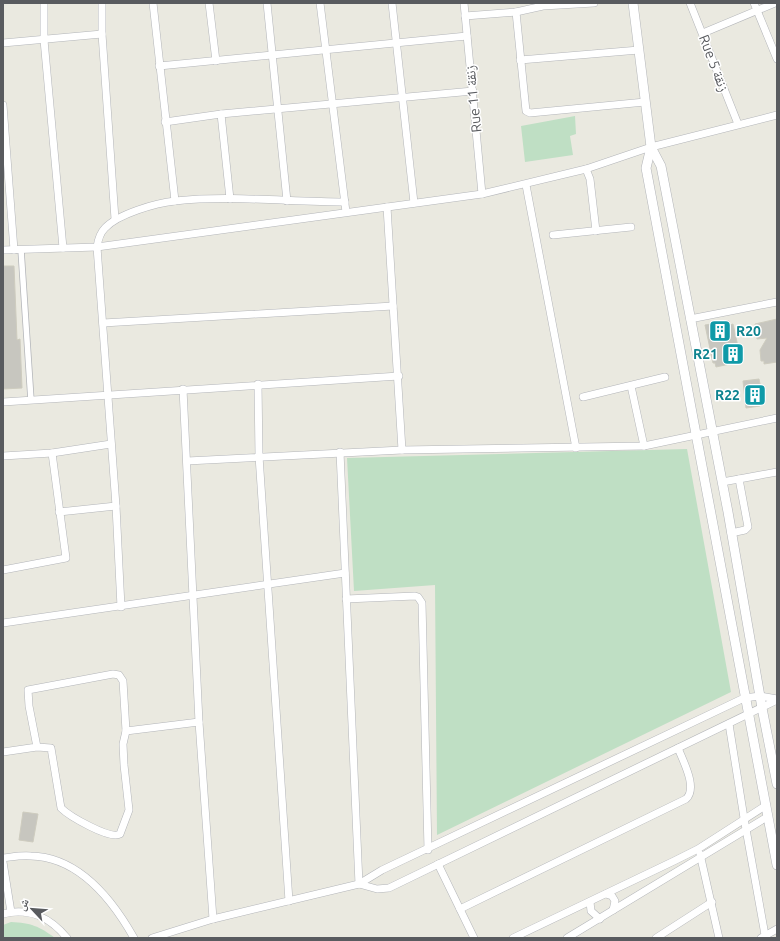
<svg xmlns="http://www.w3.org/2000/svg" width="780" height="941" viewBox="0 0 780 941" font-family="Ubuntu,'Noto Naskh Arabic',sans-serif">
<rect width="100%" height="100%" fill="#eae9e0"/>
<g fill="#bfdfc4">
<path d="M575,116L576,134L570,136L573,155L525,162L521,126Z"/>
<path d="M687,449L731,692L437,835L435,585L354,591L347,458Z"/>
<path d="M11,922C31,923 39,926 55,938H3V925Z"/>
</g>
<g fill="#c7c6bf" stroke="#ceccbf">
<path d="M3,266H14L17,340L20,339L22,388L3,389Z"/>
<path d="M777,319V362L764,364V361H761L760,350L767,338L757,339L755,324Z"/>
<path d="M729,321L730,325L733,324L736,337L740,358L739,362L716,367L715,363H713L705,325Z"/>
<path d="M759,379L764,403H760V406L746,408L743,381Z"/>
<path d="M23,812L38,814L33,842L19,840Z"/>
</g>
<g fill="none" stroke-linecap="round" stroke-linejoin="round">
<g stroke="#b3b5b9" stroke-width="7">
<path id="pedestrian" d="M21,250L31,400"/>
</g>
<g stroke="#b3b5b9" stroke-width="8">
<g id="minor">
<path d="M44,3V40L63,248"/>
<path d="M102,3V34L115,219"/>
<path d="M153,3L175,201"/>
<path d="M209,3L216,61"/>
<path d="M267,3L287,201"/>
<path d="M320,3L346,212"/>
<path d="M392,3L414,203"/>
<path d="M464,3L482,194"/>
<path d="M690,3L738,124"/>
<path d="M754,3L777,59"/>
<path d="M516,12L526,111L530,113L645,102"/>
<path d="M465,16L516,12L543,6L594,3"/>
<path d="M703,33L775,3"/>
<path d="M3,43L102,34"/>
<path d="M520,60L639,50"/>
<path d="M159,66L467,36"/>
<path d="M3,105L14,250"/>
<path d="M221,114L230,199"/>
<path d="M165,122L221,114L473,91"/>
<path d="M586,169L590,179L596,231"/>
<path d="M526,185L576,448"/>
<path d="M387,207L402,450"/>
<path d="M553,235L631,227"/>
<path d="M3,250L97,247L482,194L586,169L651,147L777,115"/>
<path d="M690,319L777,302"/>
<path d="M103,323L393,306"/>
<path d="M258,384L259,456L289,901"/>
<path d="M631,386L644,446"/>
<path d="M183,389L199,722L213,919"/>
<path d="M583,397L665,377"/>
<path d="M3,402L399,376"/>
<path d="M340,452L359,884"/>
<path d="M3,456L52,453L111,444"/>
<path d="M187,461L402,450L644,446L777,418"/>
<path d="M722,482L739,479"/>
<path d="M59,512L116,506"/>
<path d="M731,533L745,530L748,527L739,479L777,472"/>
<path d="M3,570L66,558L52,453"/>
<path d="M346,599L415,596L418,597L422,603L428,850"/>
<path d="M121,607L116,506L97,247C98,240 100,233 105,228C118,214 156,203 175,201C231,195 289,202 345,202"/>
<path d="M3,623L345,573"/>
<path d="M729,724L744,818L765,935"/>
<path d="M126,731L199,722"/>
<path d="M3,752L37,747L51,748L61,808C69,816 110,840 120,834L129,810L124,765L123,744L126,731L123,681L119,675L113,674L28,690L29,706L37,747"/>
<path d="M700,854L719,938"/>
<path d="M3,858C12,857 21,855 31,856C79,857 112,899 134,938"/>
<path d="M3,862L11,912"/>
<path d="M438,864L474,938"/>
<path d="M359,884L377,889L389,888L777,700"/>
<path d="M606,894L612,896L615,901L613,910"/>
<path d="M590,902L591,911L600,919"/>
<path d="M460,909L686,799C698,788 683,761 678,748"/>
<path d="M3,914C29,907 51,918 67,938"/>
<path d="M152,938L213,919L359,884L382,870L744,698L760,696L777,699"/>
<path d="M513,938L674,861L698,849L765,806"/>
<path d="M567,938L767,817"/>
<path d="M656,938L712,902"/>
<path d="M761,938L777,929"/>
</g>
</g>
<g stroke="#b3b5b9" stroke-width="10">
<g id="tertiary">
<path d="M633,3L651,147L661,166L728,512L762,708L777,784"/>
<path d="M651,147L646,168L777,865"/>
</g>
</g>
<use href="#pedestrian" stroke="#fff" stroke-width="5.5"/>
<use href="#minor" stroke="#fff" stroke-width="7"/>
<use href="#tertiary" stroke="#fff" stroke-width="9"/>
</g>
<defs>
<g id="building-square" transform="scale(1.15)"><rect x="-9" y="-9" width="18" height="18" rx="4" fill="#0f9aa8" stroke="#fff"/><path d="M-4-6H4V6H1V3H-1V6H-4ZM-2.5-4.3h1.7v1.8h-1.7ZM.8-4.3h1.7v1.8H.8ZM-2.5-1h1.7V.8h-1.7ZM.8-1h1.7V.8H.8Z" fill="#fff"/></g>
</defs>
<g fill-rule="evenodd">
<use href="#building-square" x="720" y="331"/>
<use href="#building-square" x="733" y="354"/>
<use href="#building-square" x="755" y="395"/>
</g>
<g text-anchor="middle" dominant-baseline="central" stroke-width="3" stroke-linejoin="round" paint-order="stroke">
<g font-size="14" fill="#595b5f" stroke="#fff">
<text transform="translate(714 63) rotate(69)">Rue 5 زنقة</text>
<text transform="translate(473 99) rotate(-96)">Rue 11 زنقة</text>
</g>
<g font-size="14" font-weight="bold" fill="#0d838f" stroke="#fff" text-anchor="end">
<text x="736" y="331" text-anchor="start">R20</text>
<text x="718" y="354">R21</text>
<text x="740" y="395">R22</text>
</g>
</g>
<rect width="780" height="941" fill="none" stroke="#595b5f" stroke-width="8"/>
<g transform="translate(32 909) rotate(296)" stroke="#ffffff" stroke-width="3" paint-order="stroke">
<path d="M0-3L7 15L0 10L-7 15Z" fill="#595b5f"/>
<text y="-6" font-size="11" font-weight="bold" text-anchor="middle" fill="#595b5f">ش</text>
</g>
</svg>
